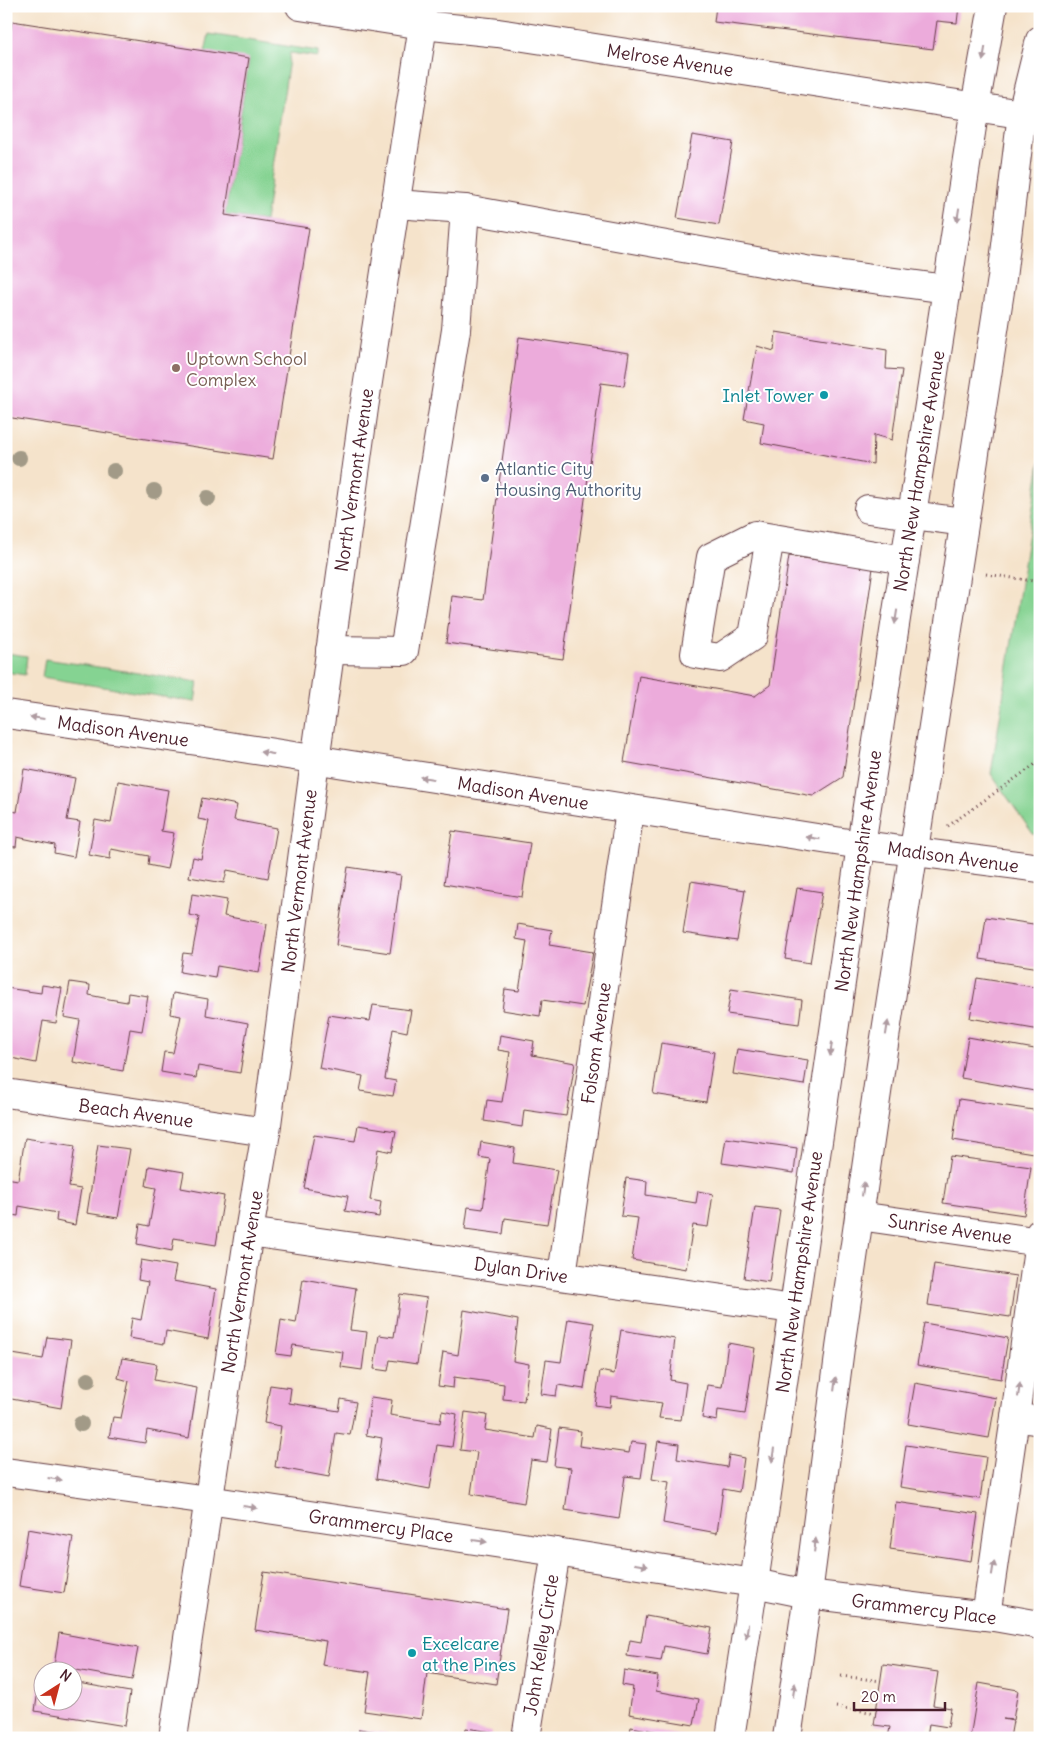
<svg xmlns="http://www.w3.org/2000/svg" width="1046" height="1744" viewBox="0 0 1046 1744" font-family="Delius,sans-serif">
<rect width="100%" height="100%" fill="#fff"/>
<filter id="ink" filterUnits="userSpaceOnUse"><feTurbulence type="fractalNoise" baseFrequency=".02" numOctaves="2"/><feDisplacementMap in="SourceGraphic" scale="10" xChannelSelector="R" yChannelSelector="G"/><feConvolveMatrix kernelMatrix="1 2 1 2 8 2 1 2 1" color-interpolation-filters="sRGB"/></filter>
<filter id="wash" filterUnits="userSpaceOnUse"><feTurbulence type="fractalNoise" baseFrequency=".0096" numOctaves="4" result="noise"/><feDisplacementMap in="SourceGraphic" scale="20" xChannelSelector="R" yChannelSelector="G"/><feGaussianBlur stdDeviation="1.12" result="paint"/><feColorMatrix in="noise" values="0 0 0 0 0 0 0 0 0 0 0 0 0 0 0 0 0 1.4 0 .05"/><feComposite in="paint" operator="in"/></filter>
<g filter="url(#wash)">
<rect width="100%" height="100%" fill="#f5e3cb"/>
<g fill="#85d392" stroke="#68795e">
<path d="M209,34L318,51V57L290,53L265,221L225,215L249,59L205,52Z"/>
<path d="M1040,462V835L1033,834L991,774Z"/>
<path d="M6,653L27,656L25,675L6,672Z"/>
<path d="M45,659L198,682L195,702L42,677Z"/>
</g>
<g id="blocks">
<g fill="#ecabdb">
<path d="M716,6H959L957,23L937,21L933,49L714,22Z"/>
<path d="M12,21L249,58L225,215L309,228L273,459L6,417V62Z"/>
<path d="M692,135L733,142L719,225L677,218Z"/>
<path d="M776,332L887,350L886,369L902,370L892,440L874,435L873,464L761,443L764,423L744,419L757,346L774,351Z"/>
<path d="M519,337L629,353L624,386L601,383L563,659L446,643L452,596L483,600Z"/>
<path d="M789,556L873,568L843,777L813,796L624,762L639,676L755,696L770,685Z"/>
<path d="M24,769L75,778L67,820L80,822L74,857L54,853L55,845L17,837L16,847L6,846V810L17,812Z"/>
<path d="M118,781L168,790L161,831L174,833L167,869L148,865L149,856L111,849L110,859L89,855L95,820L111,823Z"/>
<path d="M202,798L237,805L234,820L277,828L268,878L227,870L224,883L189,877L193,857L201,859L209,821L198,819Z"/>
<path d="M452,831L530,843L522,897L444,884Z"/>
<path d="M348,867L401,875L390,953L336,945Z"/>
<path d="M691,881L745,890L737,941L683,933Z"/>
<path d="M797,888L822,892L810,963L785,959Z"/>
<path d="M192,894L227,900L224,916L267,924L259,973L217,966L215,978L180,972L183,953L192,954L199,917L189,915Z"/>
<path d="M986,917L1040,925V968L980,959Z"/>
<path d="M518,924L552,930L549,945L593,952L583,1006L542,1000L540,1016L502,1010L505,989L519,991L527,941L516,939Z"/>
<path d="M977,978L1040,988V1030L970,1018Z"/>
<path d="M70,982L90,985L89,995L109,999L127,1002L128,993L148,996L142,1031L130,1029L123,1071L73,1062L80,1020L64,1017Z"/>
<path d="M42,985L62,988L56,1023L43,1021L36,1063L6,1057V988L41,993Z"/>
<path d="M731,989L802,1000L799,1024L727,1014Z"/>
<path d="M173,993L208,999L206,1015L248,1023L240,1073L198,1066L196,1078L161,1072L164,1052L173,1053L181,1016L170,1014Z"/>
<path d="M373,1005L411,1010L407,1032L393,1029L385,1079L396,1081L393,1096L360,1091L363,1076L319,1068L329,1015L370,1021Z"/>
<path d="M500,1035L534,1041L532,1055L575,1063L566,1116L524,1110L522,1127L484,1121L487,1100L502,1102L510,1052L498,1050Z"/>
<path d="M968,1037L1040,1050V1092L961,1078Z"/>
<path d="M661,1043L714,1052L706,1102L653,1094Z"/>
<path d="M737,1049L808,1060L804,1085L733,1074Z"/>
<path d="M959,1099L1040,1111L1033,1153L953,1140Z"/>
<path d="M358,1125L396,1131L392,1152L378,1149L370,1200L381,1202L379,1217L345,1211L348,1196L304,1188L314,1135L355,1141Z"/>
<path d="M25,1138L75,1146L69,1187L81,1189L75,1225L56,1221L57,1213L19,1206L18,1216L6,1214V1178L18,1180Z"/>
<path d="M726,1138L797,1148L794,1173L722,1163Z"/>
<path d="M481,1142L515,1148L513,1163L557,1170L547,1224L505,1218L503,1234L465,1229L468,1207L483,1209L490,1159L479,1157Z"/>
<path d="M98,1145L130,1149L118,1218L87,1213Z"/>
<path d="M950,1156L1031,1167L1024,1215L943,1203Z"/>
<path d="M149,1166L184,1172L181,1188L224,1196L216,1245L174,1238L172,1251L137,1244L140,1224L149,1226L156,1188L146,1186Z"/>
<path d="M626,1178L647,1181L646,1195L696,1203L698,1191L713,1194L708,1227L693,1225L686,1269L632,1260L638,1218L621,1216Z"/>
<path d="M755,1207L780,1210L769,1282L744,1278Z"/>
<path d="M141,1260L176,1266L173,1281L216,1289L208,1339L166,1331L164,1344L129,1338L132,1318L141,1320L148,1282L138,1280Z"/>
<path d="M934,1264L1016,1276L1010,1317L928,1305Z"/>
<path d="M303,1279L356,1288L350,1330L367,1332L362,1370L341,1367L343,1352L293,1345L291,1356L276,1354L281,1320L296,1323Z"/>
<path d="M400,1294L427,1298L417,1364L390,1360L388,1371L374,1369L379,1335L394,1337Z"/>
<path d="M464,1310L518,1320L513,1361L529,1364L524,1401L503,1399L504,1384L454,1377L453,1388L438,1386L443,1352L458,1355Z"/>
<path d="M568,1319L594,1323L584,1389L558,1385L556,1396L541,1394L546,1360L561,1362Z"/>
<path d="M924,1323L1008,1338L1001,1379L917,1365Z"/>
<path d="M621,1330L675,1339L670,1380L686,1383L681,1420L659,1418L662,1403L611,1396L610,1407L595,1405L600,1371L614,1374Z"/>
<path d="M47,1337L71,1340L61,1408L6,1398V1353L43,1359Z"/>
<path d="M728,1343L755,1348L745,1414L718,1410L717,1421L702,1418L707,1385L722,1387Z"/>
<path d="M122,1358L157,1364L154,1380L197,1388L189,1438L147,1430L145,1443L109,1437L113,1417L121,1418L129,1381L118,1378Z"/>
<path d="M915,1383L996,1398L989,1438L908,1424Z"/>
<path d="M270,1385L291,1388L289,1403L339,1411L341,1399L356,1402L350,1435L336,1433L329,1477L275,1467L281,1426L264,1423Z"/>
<path d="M371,1397L392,1400L390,1415L440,1423L442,1411L457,1414L452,1447L437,1445L430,1489L376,1479L382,1438L366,1435Z"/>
<path d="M465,1412L487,1415L485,1430L535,1438L537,1426L552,1429L547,1462L531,1460L524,1503L471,1494L477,1452L460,1450Z"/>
<path d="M559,1428L581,1431L579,1446L629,1453L631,1442L646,1444L641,1478L625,1476L619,1519L565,1510L571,1468L554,1466Z"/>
<path d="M658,1441L679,1444L677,1459L727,1467L729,1455L744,1458L739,1492L723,1489L717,1533L663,1523L669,1482L652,1479Z"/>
<path d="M906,1445L986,1457L980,1499L900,1487Z"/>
<path d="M896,1502L978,1514L971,1561L890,1549Z"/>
<path d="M28,1529L73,1537L64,1593L19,1586Z"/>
<path d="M264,1572L507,1609L496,1684L427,1673L421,1719L364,1711L370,1672L322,1665L326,1641L255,1630Z"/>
<path d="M646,1616L712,1628L707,1654L664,1646L661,1661L627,1656L630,1640L641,1642Z"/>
<path d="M59,1633L138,1648L132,1680L54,1666Z"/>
<path d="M883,1664L938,1672L933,1705L951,1708L948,1727L929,1724L927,1738H888L890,1727L874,1725Z"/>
<path d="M624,1670L658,1676L656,1691L699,1699L694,1725L629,1714L633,1687L622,1685Z"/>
<path d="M40,1677H42V1702H72V1682L130,1692L125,1726L35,1711Z"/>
<path d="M979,1683L1018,1690L1013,1720L1003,1719L1013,1721L1010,1738H970Z"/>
<path d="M631,1727L688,1737L687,1738H629Z"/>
<path d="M466,1728L492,1732L491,1738H465Z"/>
<path d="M359,1729L409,1737V1738H358Z"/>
</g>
</g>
</g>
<g filter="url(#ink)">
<use href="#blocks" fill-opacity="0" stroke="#643c43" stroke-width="1"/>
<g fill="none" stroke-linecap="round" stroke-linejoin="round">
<g stroke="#643c43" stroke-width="30">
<g id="minor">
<path d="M300,6L423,25L498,33L1040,117"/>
<path d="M395,204L465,209L806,270L947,289"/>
<path d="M868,509L964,522"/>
<path d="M770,538L753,636L720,658L695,654L711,557L755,535L905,560"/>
<path d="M330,650L404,651L456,330L465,209"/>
<path d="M6,714L204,742L861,845L1040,868"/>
<path d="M6,1093L266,1132"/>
<path d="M859,1216L1040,1242"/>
<path d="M249,1232L793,1309"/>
<path d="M562,1275L630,810"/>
<path d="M1015,1417L1040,1421"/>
<path d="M6,1472L208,1500L556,1552L754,1583L808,1594L994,1617L1040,1625"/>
<path d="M986,1616L1015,1417L1040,1233"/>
<path d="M173,1738L249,1232L266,1132L315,761L364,408L423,25"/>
<path d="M526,1738L556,1552"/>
<path d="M730,1738L754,1583L861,845L975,107L993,6"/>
<path d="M787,1738L808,1594L840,1348L883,1051L1002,278L1022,113L1040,40"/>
</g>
</g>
<g stroke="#643c43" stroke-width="3" stroke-dasharray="1 4" stroke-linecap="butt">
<path d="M986,574L1040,582"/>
<path d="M948,826L1040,761"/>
<path d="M841,1676L881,1681"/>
<path d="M836,1707L876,1713"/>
</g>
<use href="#minor" stroke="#fff" stroke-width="28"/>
</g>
<g fill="#a29a87">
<circle cx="19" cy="458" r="8"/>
<circle cx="114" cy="471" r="8"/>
<circle cx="154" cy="491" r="8"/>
<circle cx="208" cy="498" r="8"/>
<circle cx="88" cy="1380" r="8"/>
<circle cx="81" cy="1424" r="8"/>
</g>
<defs><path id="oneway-solid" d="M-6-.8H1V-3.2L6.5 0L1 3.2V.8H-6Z" transform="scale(1.25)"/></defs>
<g fill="#ae9aa0">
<use href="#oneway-solid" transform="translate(984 54) rotate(100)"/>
<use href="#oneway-solid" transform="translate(958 215) rotate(99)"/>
<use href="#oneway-solid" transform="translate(896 617) rotate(99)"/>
<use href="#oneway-solid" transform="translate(37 718) rotate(-172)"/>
<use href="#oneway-solid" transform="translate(267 753) rotate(-171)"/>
<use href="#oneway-solid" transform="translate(427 778) rotate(-171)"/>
<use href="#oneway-solid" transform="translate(813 838) rotate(-171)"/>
<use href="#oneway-solid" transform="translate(887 1028) rotate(-81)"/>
<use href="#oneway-solid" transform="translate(831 1049) rotate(98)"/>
<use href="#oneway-solid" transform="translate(863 1189) rotate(-82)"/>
<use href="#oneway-solid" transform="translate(835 1384) rotate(-83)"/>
<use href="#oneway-solid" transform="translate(1019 1390) rotate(-82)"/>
<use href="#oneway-solid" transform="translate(773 1455) rotate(98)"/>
<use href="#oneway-solid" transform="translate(55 1479) rotate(8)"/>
<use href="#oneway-solid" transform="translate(250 1507) rotate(8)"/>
<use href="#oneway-solid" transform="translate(480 1541) rotate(8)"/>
<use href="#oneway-solid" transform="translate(815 1545) rotate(-83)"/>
<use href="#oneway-solid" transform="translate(641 1565) rotate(9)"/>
<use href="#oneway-solid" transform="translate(993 1568) rotate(-81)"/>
<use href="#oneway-solid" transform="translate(747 1631) rotate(99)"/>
<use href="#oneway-solid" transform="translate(794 1690) rotate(-81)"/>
</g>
</g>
<circle fill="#8d6e63" stroke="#fff" stroke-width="2" cx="176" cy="368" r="5"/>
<g fill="#0f9aa8" stroke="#fff" stroke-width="2">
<circle cx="824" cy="395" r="5"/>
<circle cx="412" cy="1653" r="5"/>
</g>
<circle fill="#5c6f8a" stroke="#fff" stroke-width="2" cx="485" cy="478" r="5"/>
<g text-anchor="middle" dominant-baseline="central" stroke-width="4" stroke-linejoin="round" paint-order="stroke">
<g font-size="18" fill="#4a1f2b" stroke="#fff">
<text transform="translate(670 60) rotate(9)">Melrose Avenue</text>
<text transform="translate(919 471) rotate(-81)">North New Hampshire Avenue</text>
<text transform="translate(354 480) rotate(-82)">North Vermont Avenue</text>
<text transform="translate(123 731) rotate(8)">Madison Avenue</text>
<text transform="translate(523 793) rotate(9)">Madison Avenue</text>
<text transform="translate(953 857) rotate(8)">Madison Avenue</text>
<text transform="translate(858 871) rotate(-82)">North New Hampshire Avenue</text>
<text transform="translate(299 881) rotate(-83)">North Vermont Avenue</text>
<text transform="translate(596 1043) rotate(-82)">Folsom Avenue</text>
<text transform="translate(136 1113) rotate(8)">Beach Avenue</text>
<text transform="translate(950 1229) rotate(8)">Sunrise Avenue</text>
<text transform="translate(521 1270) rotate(8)">Dylan Drive</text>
<text transform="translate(799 1272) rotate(-82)">North New Hampshire Avenue</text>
<text transform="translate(242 1282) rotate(-81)">North Vermont Avenue</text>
<text transform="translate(381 1526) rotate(8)">Grammercy Place</text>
<text transform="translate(924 1609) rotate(7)">Grammercy Place</text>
<text transform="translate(541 1645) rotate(-81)">John Kelley Circle</text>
</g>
<g font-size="18" fill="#785e54" stroke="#fff" text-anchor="start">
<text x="186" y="358">Uptown School<tspan x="186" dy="21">Complex</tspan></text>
</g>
<g font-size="18" fill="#0d838f" stroke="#fff" text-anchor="end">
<text x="814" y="395">Inlet Tower</text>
<text x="422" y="1643" text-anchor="start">Excelcare<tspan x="422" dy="21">at the Pines</tspan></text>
</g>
<g font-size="18" fill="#4e5e75" stroke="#fff" text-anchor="start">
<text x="495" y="468">Atlantic City<tspan x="495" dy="21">Housing Authority</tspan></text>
</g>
</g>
<rect width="1046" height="1744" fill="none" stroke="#fff" stroke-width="25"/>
<g transform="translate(58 1686) rotate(36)"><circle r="24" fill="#ffffff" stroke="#b7a5aa"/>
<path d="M0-4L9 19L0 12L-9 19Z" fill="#c8321e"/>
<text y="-8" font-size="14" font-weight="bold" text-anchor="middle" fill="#4a1f2b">N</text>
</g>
<path d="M854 1702v8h91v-8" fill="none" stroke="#4a1f2b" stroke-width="2.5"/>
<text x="861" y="1702" font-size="15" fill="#4a1f2b" stroke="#ffffff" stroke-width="4" paint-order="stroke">20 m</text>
</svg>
